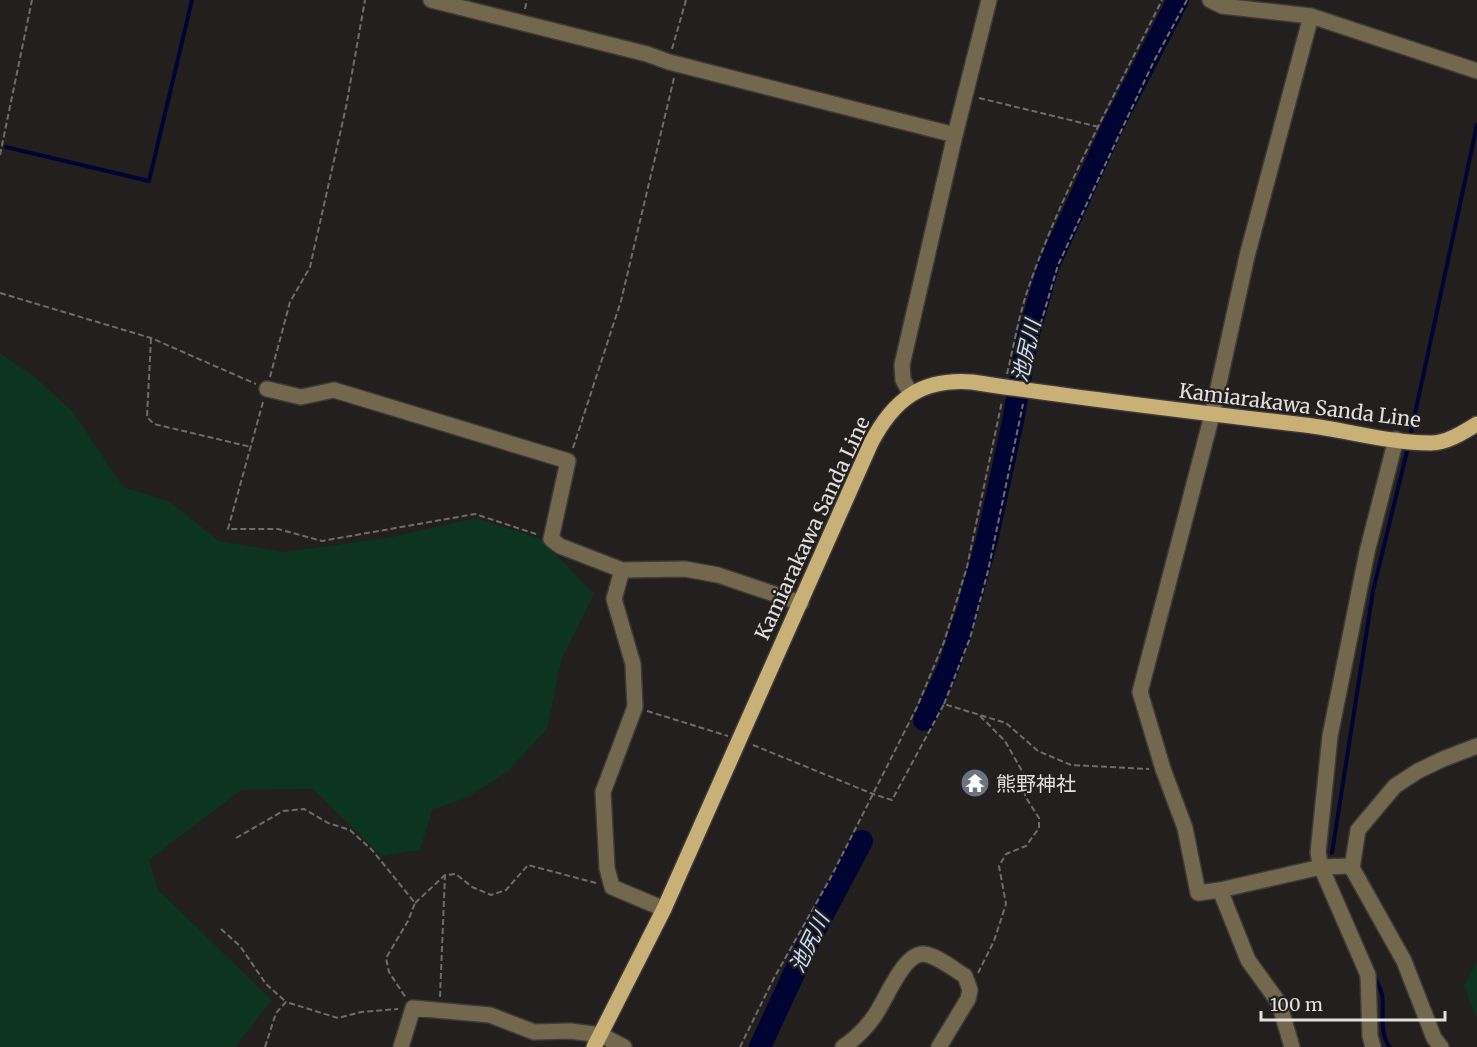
<svg xmlns="http://www.w3.org/2000/svg" width="1477" height="1047" viewBox="0 0 1477 1047" font-family="Merriweather,'Noto Sans JP',serif">
<rect width="100%" height="100%" fill="#221f1e"/>
<g fill="#0c3421">
<path d="M0,353L35,377L74,413L123,487L170,502L219,541L284,552L387,538L476,518L541,539L594,594L561,661L547,729L507,772L468,797L432,810L420,850L381,856L313,789L241,790L149,860L158,890L272,1000L235,1047H0Z"/>
<path d="M1477,962V1018L1464,986Z"/>
</g>
<g fill="none" stroke-linecap="round" stroke-linejoin="round">
<g stroke="#000433" stroke-width="4">
<path d="M6,147L149,181L192,0"/>
<path d="M1410,437L1477,125"/>
<path d="M1332,853L1373,591L1408,447"/>
<path d="M1374,976C1377,982 1380,988 1382,994C1385,1011 1378,1033 1390,1047"/>
</g>
<g stroke="#000433" stroke-width="22">
<path d="M924,720L948,669L967,612L988,536L1013,421L1027,341L1048,267L1113,126L1178,0"/>
<path d="M760,1047L809,941L862,841"/>
</g>
<g stroke="#3d3a39" stroke-width="18">
<g id="minor">
<path d="M431,0L647,54L669,62L955,135"/>
<path d="M1210,0L1222,6L1311,16L1477,71"/>
<path d="M267,389L301,397L334,390L568,461L551,539L560,546L622,570L685,569L718,575L801,603"/>
<path d="M911,394L903,380L902,365L955,135L989,0"/>
<path d="M622,570L614,599L633,664L635,707L603,792L607,868L612,887L664,909"/>
<path d="M1220,890L1321,867L1351,866L1352,868"/>
<path d="M401,1047L413,1008L490,1015L534,1032L570,1031L601,1035L624,1047"/>
<path d="M843,1047C855,1039 865,1029 873,1018C885,1003 903,952 924,954C938,956 953,969 965,976L970,990L968,999L939,1047"/>
<path d="M1292,1047L1279,1003L1248,960L1220,890L1198,893L1185,828L1163,769L1140,692L1212,415L1247,256L1311,16"/>
<path d="M1373,1047L1370,1036L1368,975L1321,867L1318,853L1330,736L1367,552L1396,439"/>
<path d="M1441,1047L1434,1038L1404,961L1352,868L1358,830L1395,786L1418,771L1443,759L1477,746"/>
</g>
</g>
<g stroke="#3d3a39" stroke-width="18">
<path id="major" d="M594,1047L664,909L871,443C894,399 922,378 972,382C1083,399 1194,412 1305,425C1347,430 1389,443 1431,443C1447,443 1464,432 1477,424"/>
</g>
<g stroke="#6f6c6b" stroke-width="2" stroke-dasharray="6 3" stroke-linecap="butt">
<path d="M525,9L527,0"/>
<path d="M672,49L686,0"/>
<path d="M979,98L1099,127"/>
<path d="M0,155L32,0"/>
<path d="M0,293L151,338L256,384"/>
<path d="M151,338L147,417L154,424L251,447"/>
<path d="M1007,374C1014,345 1019,314 1029,286C1064,187 1115,94 1162,0"/>
<path d="M270,377L290,302L310,267L346,107L365,0"/>
<path d="M1028,377L1035,343L1058,265L1153,63L1187,0"/>
<path d="M263,402L228,529H278L322,541L475,514L539,535"/>
<path d="M573,448L621,301L674,78"/>
<path d="M944,704L970,638L988,571L1023,404"/>
<path d="M647,711L728,736"/>
<path d="M753,745L873,794L892,800L944,704L1006,723L1038,751L1071,765L1149,769"/>
<path d="M236,838L283,811L304,809L328,823L350,830L372,850L415,903L408,921L386,958L389,972L406,998"/>
<path d="M415,903L445,875"/>
<path d="M221,929L240,946L266,984L286,1002"/>
<path d="M978,973L994,941L1006,904L999,866L1006,854L1026,846L1039,828V818L1025,796L1026,778L1005,741L979,715"/>
<path d="M440,997L445,875L456,874L472,887L491,895L506,890L528,865L596,883"/>
<path d="M265,1047L276,1013L286,1002L338,1018L361,1012L398,1009"/>
<path d="M740,1047L774,978L831,877L917,707L944,642L967,567L1002,401"/>
</g>
<use href="#minor" stroke="#73674d" stroke-width="15"/>
<use href="#major" stroke="#c8b077" stroke-width="15"/>
</g>
<defs>
<g id="temple-disc" transform="scale(1.5)"><circle r="9.5" fill="#6b7280" stroke="#221f1e"/><path d="M0-6L5-2H3V0L6.5 2.5H4V6H1.5V3h-3V6H-4V2.5H-6.5L-3 0V-2H-5Z" fill="#fff"/></g>
</defs>
<g fill-rule="evenodd">
<use href="#temple-disc" x="975" y="783"/>
</g>
<g text-anchor="middle" dominant-baseline="central" stroke-width="4.5" stroke-linejoin="round" paint-order="stroke">
<g font-size="20" fill="#e2e0df" stroke="#221f1e">
<text transform="translate(1300 405) rotate(7)">Kamiarakawa Sanda Line</text>
<text transform="translate(812 528) rotate(-65)">Kamiarakawa Sanda Line</text>
</g>
<g font-size="20" fill="#e2e0df" stroke="#221f1e" text-anchor="start">
<text x="996" y="783">熊野神社</text>
</g>
<g font-size="21" font-style="italic" fill="#c9dcfc" stroke="#221f1e">
<text transform="translate(1026 351) rotate(-77)">池尻川</text>
<text transform="translate(809 943) rotate(-64)">池尻川</text>
</g>
</g>
<path d="M1261 1011v9h184v-9" fill="none" stroke="#e2e0df" stroke-width="3"/>
<text x="1270" y="1011" font-size="18" fill="#e2e0df" stroke="#221f1e" stroke-width="4.5" paint-order="stroke">100 m</text>
</svg>
